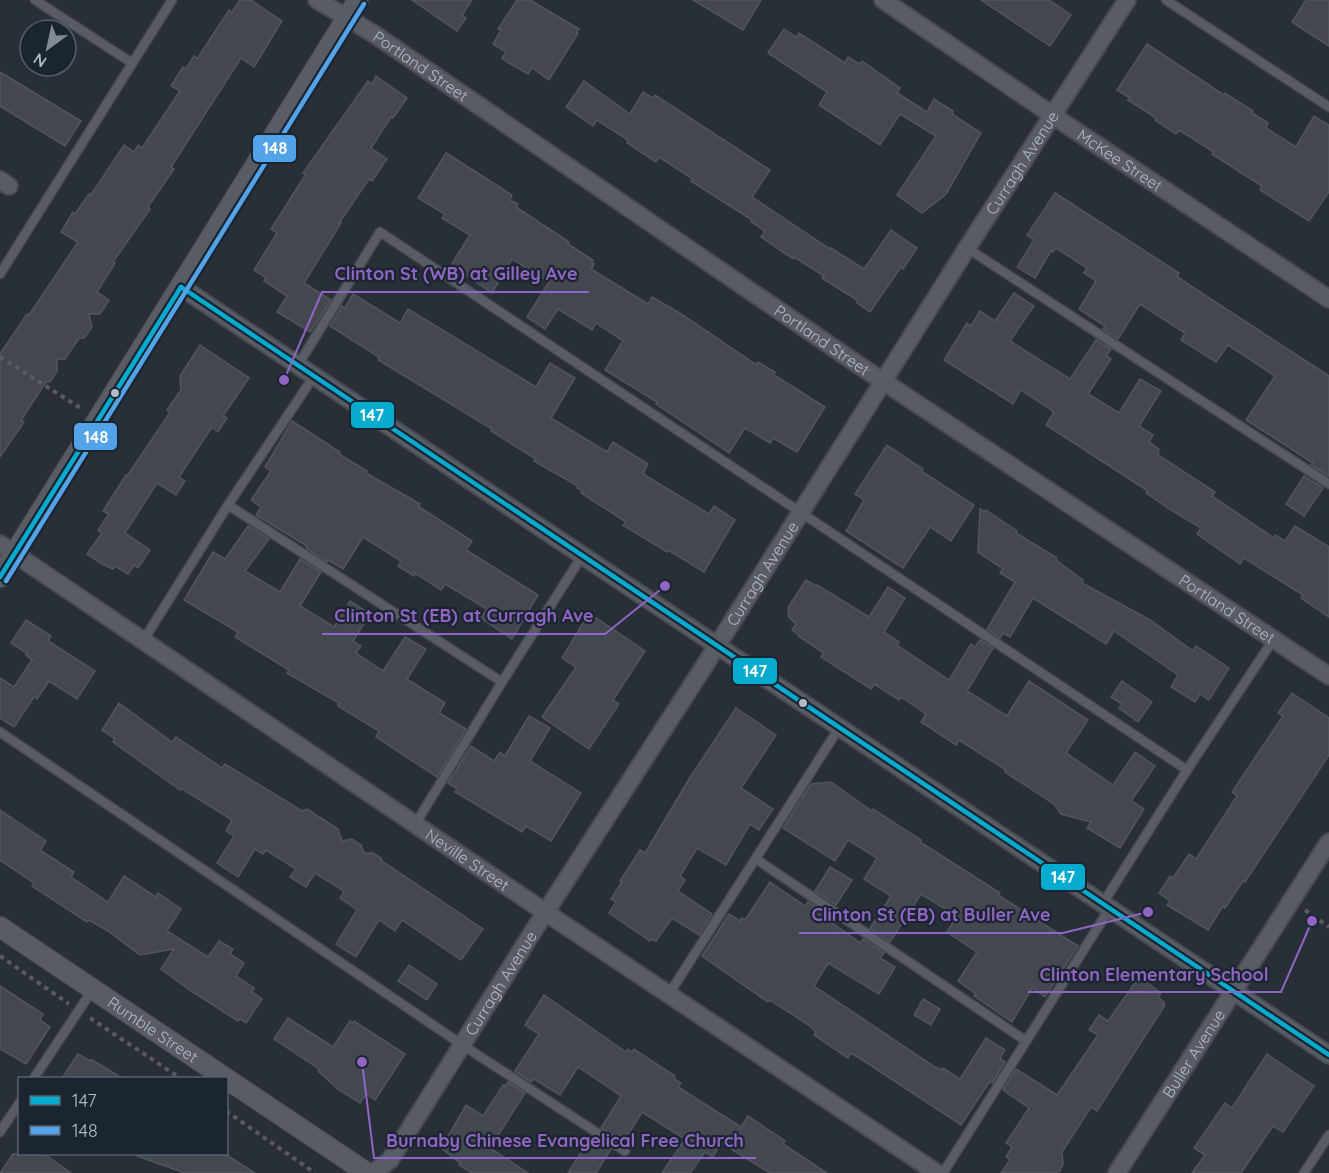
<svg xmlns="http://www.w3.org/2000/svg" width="1329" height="1173" viewBox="0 0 1329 1173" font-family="Quicksand,sans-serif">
<rect width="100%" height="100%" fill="#282f36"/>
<g fill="#42484e" stroke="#50565e" stroke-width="1.5">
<path d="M240,0H251L282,21L254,67L241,58L171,167L174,169L148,207L150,209L113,262L115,263L97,292L109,300L100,314H89L92,327L84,338H79L65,359H57V371L50,382H46L21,420L24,422L0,457V354L27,314L29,315L78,242L61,232L73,212L75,214L89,194L91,195L124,145L134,152L138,145L142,148L180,91L171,86L183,67L186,69L194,56L197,59L229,10L232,12Z"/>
<path d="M412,0H472L462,15L466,18L457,31Z"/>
<path d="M517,0H530L579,29L577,32L578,33L549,80L532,68L528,74L509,63L502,58L506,52L493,44L501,30L498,29Z"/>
<path d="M693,0H761L743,30Z"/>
<path d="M981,0H1049L1071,15L1050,46Z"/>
<path d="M1306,0H1329V46L1292,22Z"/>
<path d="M784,29L796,37L799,33L845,63L848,57L860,64L862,61L900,88L897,93L927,112L934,99L953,111L952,114L981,133L946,194L922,213L897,195L936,136L900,114L880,145L819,105L827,92L768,53Z"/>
<path d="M1147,44L1224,95L1225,93L1253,111L1252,113L1268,123L1266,128L1296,147L1314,116L1329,125V192L1309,221L1260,190L1262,186L1212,154L1214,152L1179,130L1176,134L1155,120L1156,118L1128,100L1130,98L1117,90Z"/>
<path d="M0,72L81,121L65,146L0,106Z"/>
<path d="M376,76L407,98L393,118L391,117L371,148L387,159L372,181L369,179L339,223H341L304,283L331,300L310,332L277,312L287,296L264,281L266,278L254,270L277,233L271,229L306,174L303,173L368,81L372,84Z"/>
<path d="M584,81L630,114L643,92L653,98L655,95L770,170L752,197L830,249L831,248L864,269L891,230L917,248L903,269L901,267L870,312L857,303V300L822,278L824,276L794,257L793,259L761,237L765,231L751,222L752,220L691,181L693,179L659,157L656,162L627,143L628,140L597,120L593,126L566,107Z"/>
<path d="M446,153L512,195L510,200L518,204L516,207L569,242L568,244L593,260L592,263L594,264L591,269L648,304L652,297L678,312L757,365L758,362L775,372L774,375L825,407L797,452L773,438L770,443L745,428L729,453L656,404L657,402L605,370L623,341L596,323L592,330L558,309L545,329L527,317L549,282L512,259L492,293L451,265L470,235L442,218L445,214L418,198Z"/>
<path d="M1055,193L1179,273L1177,276L1191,286L1329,376V476L1311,465L1313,463L1246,420L1275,376L1228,345L1216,362L1181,340L1185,333L1140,304L1118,339L1103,329L1105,326L1079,309L1096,281L1084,273L1087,268L1056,248L1053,252L1051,251L1035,278L1017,267L1034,240L1027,235Z"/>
<path d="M1014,293L1034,306L1010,341L1070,379L1096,340L1111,349L1106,356L1111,359L1088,394L1119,413L1140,379L1161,391L1139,426L1153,435L1149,442L1159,449L1158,455L1215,492L1212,496L1274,538L1275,535L1285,541L1295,526L1329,547V617L1301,598L1303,595L1244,558L1240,564L1197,534L1201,528L1168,508L1146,493L1148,491L1046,425L1054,412L1021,390L1013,404L944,360L967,323L971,326L980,311L995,321Z"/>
<path d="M353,294L400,323L408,309L536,387L550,363L575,378L551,418L607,452L613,442L648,464L643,474L709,514L714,506L735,520L704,572L668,550L667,552L623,525L626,522L581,493L583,491L577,488L578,486L534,461L536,459L491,431L492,429L378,360L379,357L330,326L342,306L345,308Z"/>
<path d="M200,345L249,378L223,416L227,418L218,432L212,427L179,477L185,481L176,495L157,483L125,533L150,550L138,568L134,565L128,574L115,566L113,569L102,564L87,554L102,533L98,530L109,514L103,511L126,475L127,476L163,423L170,412L167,410L181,390L180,376Z"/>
<path d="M292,421L340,452L339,454L367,471L366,473L420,504L418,506L472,541L466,550L538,595L512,639L481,618L487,609L445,584L441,590L415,573L414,576L398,566L401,561L363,537L343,569L328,560L327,562L306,548L307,546L256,515L261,507L251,500L271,471L265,467Z"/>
<path d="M887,445L923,469L921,471L974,505L951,541L930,527L903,568L846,531L864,500L855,494Z"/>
<path d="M1304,476L1323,488L1304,516L1286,504Z"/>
<path d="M980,509L985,512L986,510L1017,531L1016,533L1057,558L1056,560L1083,580L1082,583L1150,620L1193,651L1196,646L1229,668L1209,700L1200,694L1195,702L1171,687L1178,675L1114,631L1106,644L1033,598L1010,637L1003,633L1000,638L987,629L1015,582L1000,573L1003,569L978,552Z"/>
<path d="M248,526L269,539L245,571L280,592L300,559L321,572L300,606L334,627L350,601L370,614L353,641L361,646L356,653L383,671L405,637L426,649L407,679L445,703L439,713L466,729L437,777L376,737L379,731L338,706L339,703L287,673L289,670L235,637L238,632L184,600L213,552L225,559Z"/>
<path d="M806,580L816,586L817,585L869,617L888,587L905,598L884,632L899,642L897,645L949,680L971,644L975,647L980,640L993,648L967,691L1007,716L1029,681L1088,720L1066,753L1113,785L1135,752L1155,766L1131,801L1144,809L1120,848L1087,828L1091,822L1061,814L1054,804L1005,772L1006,770L959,740L956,745L921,722L926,714L901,697L899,700L874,684L871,689L821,657L824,653L798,636L799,635L792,630L796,624L789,617L788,613L789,606Z"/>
<path d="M589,613L645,651L613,700L619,704L589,749L542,717L576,667L562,658Z"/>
<path d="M26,620L51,636L48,641L95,671L77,699L49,681L37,699L34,697L14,727L0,718V678L14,687L32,660L26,655L27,653L11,643Z"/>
<path d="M1122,681L1152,702L1138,722L1119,708L1122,704L1111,697Z"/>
<path d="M1292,693L1329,718V755L1245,882L1243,881L1225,908L1223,906L1208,930L1167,905L1170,901L1159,893L1170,876L1173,878L1189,854L1196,859L1237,796L1232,792L1283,716L1278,713Z"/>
<path d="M119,703L172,742L176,737L222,768L225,764L302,811L307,809L338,829L342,841L352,839L361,845L364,853H373L381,858L382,861L483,929L461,960L402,920L395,931L379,920L356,957L336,944L357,910L340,898L344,891L315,873L306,887L290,877L296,869L266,850L263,854L255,849L238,877L217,863L234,836L226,831L232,820L181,788L180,790L113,742L115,739L102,730Z"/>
<path d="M736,708L776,735L741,788L773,809L759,830L750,824L726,865L697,848L680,876L685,880L678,891L712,914L699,935L672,918L656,941L652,939L650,941L609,913L616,902L611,899L622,882L620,881L640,850L645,853L689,779Z"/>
<path d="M529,716L550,728L530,761L581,793L551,841L526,826L522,832L455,792L457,789L448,783L471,746L494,761L500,752L505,756Z"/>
<path d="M831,782L872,811L873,809L921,840L920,842L1000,893L998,895L1078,946L1045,997L1032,988L1012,1022L974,996L976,994L958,981L977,952L947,932L957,916L921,894L890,942L870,928L891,896L864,879L877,858L848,840L835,861L783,828L811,784Z"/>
<path d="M0,810L46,841L40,850L74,872L71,877L108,902L124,876L156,897L158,893L181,909L167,931L208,957L219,941L233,949L230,954L244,963L236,976L254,988L252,992L262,999L246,1023L240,1019L238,1021L188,989L161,969L174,949L140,955L108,931L89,920L87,922L32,886L34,883L0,860Z"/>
<path d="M830,867L852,880L836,905L815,891Z"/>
<path d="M770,882L805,906L808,902L829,916L827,919L860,943L863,939L884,953L880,958L895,967L879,994L828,963L814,986L935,1067L942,1070L943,1068L960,1079L986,1038L1005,1050L1000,1058L1005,1062L992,1083L990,1081L961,1125L858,1057L850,1053L848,1058L814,1035L816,1032L810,1026L770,1000L768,1002L702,956L729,914L740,921L742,918L745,920Z"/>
<path d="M409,965L437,984L427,1000L398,981Z"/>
<path d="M1139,977L1161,993L1158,997L1164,1002L1163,1004L1165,1005L1097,1111L1091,1107L1062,1152L1063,1164L1060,1171L1055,1173H1001L1010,1160L1006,1157L1012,1147L1006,1143L1029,1108L1003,1090L1016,1069L1057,1095L1098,1035L1089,1030L1099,1015L1108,1021Z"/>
<path d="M0,986L43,1014L40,1020L50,1027L26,1064L0,1049Z"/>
<path d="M544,995L626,1052L628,1049L632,1052L634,1049L675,1076L674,1079L681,1083L678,1087L741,1127L748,1116L785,1141L783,1144L827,1173H770L721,1143L713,1157L705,1152L690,1173H662L685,1139L642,1112L626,1138L620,1135L618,1139L601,1128L621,1096L578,1067L560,1095L534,1079L531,1082L515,1071L539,1034L525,1025Z"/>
<path d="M923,999L940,1009L931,1025L914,1015Z"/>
<path d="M288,1018L333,1047L350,1021L353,1023L354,1021L405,1054L375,1100L366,1094L360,1103L339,1090L318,1071L319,1069L274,1039Z"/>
<path d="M78,1054L90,1061L91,1059L122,1078H62Z"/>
<path d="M1267,1054L1314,1086L1283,1132L1273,1126L1241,1173H1192L1205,1155L1194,1148L1225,1103L1232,1108Z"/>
<path d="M508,1082L525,1093L490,1148L528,1173H472L459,1165L460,1163L441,1148L466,1105L483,1116L503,1085L505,1086Z"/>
<path d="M595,1139L611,1149L596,1173H568L588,1141L592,1143Z"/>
<path d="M13,1154H44L71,1173H0Z"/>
<path d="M137,1154H225L255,1173H185L137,1156Z"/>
</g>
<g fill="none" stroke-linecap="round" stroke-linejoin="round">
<g stroke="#464b51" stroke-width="11">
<g id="service">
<path d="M35,0L132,63"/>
<path d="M1166,0L1329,107"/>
<path d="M967,248L1329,484"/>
<path d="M0,274L172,0"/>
<path d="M298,365L380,232L1187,770"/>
<path d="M228,505L502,682L582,556"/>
<path d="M143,641L228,505L314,376"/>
<path d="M0,732L461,1044L625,1151"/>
<path d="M416,823L502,682"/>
<path d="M756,859L1026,1041"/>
<path d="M1103,903L1187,770L1273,640"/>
<path d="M669,994L839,728"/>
<path d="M34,1078L93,989"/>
<path d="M0,1132L20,1102"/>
<path d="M943,1173L1110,908"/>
<path d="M1304,1173L1329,1135"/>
</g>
</g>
<g stroke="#464b51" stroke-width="20">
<g id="minor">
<path id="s1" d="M317,0L374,34L866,370L1329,676"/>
<path id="s2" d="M883,0L1067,125L1329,299"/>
<path d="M0,180L9,186"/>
<path d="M181,287L1329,1055"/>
<path id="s3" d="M0,544L545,912L937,1173"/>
<path id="s4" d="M373,1173L390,1160L534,930L703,668L967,248L1127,0"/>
<path id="s5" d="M1117,1173L1329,842"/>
</g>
</g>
<g stroke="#464b51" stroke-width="22">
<g id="tertiary">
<path d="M0,577L358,0"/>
<path id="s6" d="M0,927L367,1173"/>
</g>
</g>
<g stroke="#565c62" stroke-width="4" stroke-dasharray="4.5 4.5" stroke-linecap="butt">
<path d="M0,357L82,409"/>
<path d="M1305,910L1329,927"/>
<path d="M0,956L69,1004"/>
<path d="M90,1018L180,1078"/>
<path d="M226,1111L315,1173"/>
</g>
<use href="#service" stroke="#585d65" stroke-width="8"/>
<use href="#minor" stroke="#585d65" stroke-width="16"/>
<use href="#tertiary" stroke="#585d65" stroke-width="20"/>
<g stroke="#1b2531" stroke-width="9">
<g id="bus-1">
<path d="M181,287L1329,1055"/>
<path d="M0,577L181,287"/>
</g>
</g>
<g stroke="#1b2531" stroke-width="9">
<path id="bus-2" d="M6,581L364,4"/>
</g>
<use href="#bus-1" stroke="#06acd0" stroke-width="4.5"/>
<use href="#bus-2" stroke="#53a3e8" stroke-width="4.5"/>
</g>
<g fill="#b1bbc8" stroke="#1b2531" stroke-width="2">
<circle cx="115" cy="393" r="5"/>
<circle cx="803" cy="703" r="5"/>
</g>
<g text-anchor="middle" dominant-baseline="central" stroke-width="4.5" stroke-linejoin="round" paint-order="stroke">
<g font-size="16" fill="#b1bbc8" stroke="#1b2531">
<text stroke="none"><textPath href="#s1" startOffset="123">Portland Street</textPath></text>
<text stroke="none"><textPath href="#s2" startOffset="286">McKee Street</textPath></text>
<text stroke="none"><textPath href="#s4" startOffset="1202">Curragh Avenue</textPath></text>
<text stroke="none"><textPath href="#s1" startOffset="609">Portland Street</textPath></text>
<text stroke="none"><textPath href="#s4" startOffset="716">Curragh Avenue</textPath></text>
<text stroke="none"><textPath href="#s1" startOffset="1095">Portland Street</textPath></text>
<text stroke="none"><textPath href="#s3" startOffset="564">Neville Street</textPath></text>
<text stroke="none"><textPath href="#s4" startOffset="230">Curragh Avenue</textPath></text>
<text stroke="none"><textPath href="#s6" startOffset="184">Rumble Street</textPath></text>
<text stroke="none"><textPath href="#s5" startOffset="142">Buller Avenue</textPath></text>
</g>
</g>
<path fill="none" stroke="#9165c3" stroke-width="2" d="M284 380L322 292H589M665 586L605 634H322M1148 912L1063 933H799M1312 921L1281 992H1028M362 1062L374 1158H756"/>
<g fill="#9165c3" stroke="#1b2531" stroke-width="2">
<circle cx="284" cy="380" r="6"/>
<circle cx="665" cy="586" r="6"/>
<circle cx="1148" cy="912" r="6"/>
<circle cx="1312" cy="921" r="6"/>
<circle cx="362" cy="1062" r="6"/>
</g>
<g font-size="18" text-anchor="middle" font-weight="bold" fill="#9165c3" stroke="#1b2531" stroke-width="4.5" stroke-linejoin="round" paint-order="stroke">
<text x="456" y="280">Clinton St (WB) at Gilley Ave</text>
<text x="464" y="622">Clinton St (EB) at Curragh Ave</text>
<text x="931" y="921">Clinton St (EB) at Buller Ave</text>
<text x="1154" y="981">Clinton Elementary School</text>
<text x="565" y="1147">Burnaby Chinese Evangelical Free Church</text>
</g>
<g stroke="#1b2531" stroke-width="2">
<rect x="252" y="134" width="45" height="29" rx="6" fill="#53a3e8"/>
<rect x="350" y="401" width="45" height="28" rx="6" fill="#06acd0"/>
<rect x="73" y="422" width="45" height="29" rx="6" fill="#53a3e8"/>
<rect x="732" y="657" width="46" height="28" rx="6" fill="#06acd0"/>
<rect x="1040" y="863" width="46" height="28" rx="6" fill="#06acd0"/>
</g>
<g font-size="16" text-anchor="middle" font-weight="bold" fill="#fff">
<text x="275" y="154">148</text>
<text x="372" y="421">147</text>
<text x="96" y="443">148</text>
<text x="755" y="677">147</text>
<text x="1063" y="883">147</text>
</g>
<rect x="18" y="1077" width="210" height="78" fill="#1b2531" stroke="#57616d" stroke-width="1.5"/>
<rect x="30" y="1096" width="30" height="9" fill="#06acd0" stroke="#57616d" stroke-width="1.5"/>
<text x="72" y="1107" font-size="18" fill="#b1bbc8">147</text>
<rect x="30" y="1126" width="30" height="9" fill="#53a3e8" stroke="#57616d" stroke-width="1.5"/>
<text x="72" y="1137" font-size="18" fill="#b1bbc8">148</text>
<g transform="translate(48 48) rotate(213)"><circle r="28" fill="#1b2531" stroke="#57616d" stroke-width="1.5"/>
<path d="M0-4.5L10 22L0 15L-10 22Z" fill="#818a95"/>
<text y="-9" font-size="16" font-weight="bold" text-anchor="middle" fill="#b1bbc8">N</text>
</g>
</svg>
